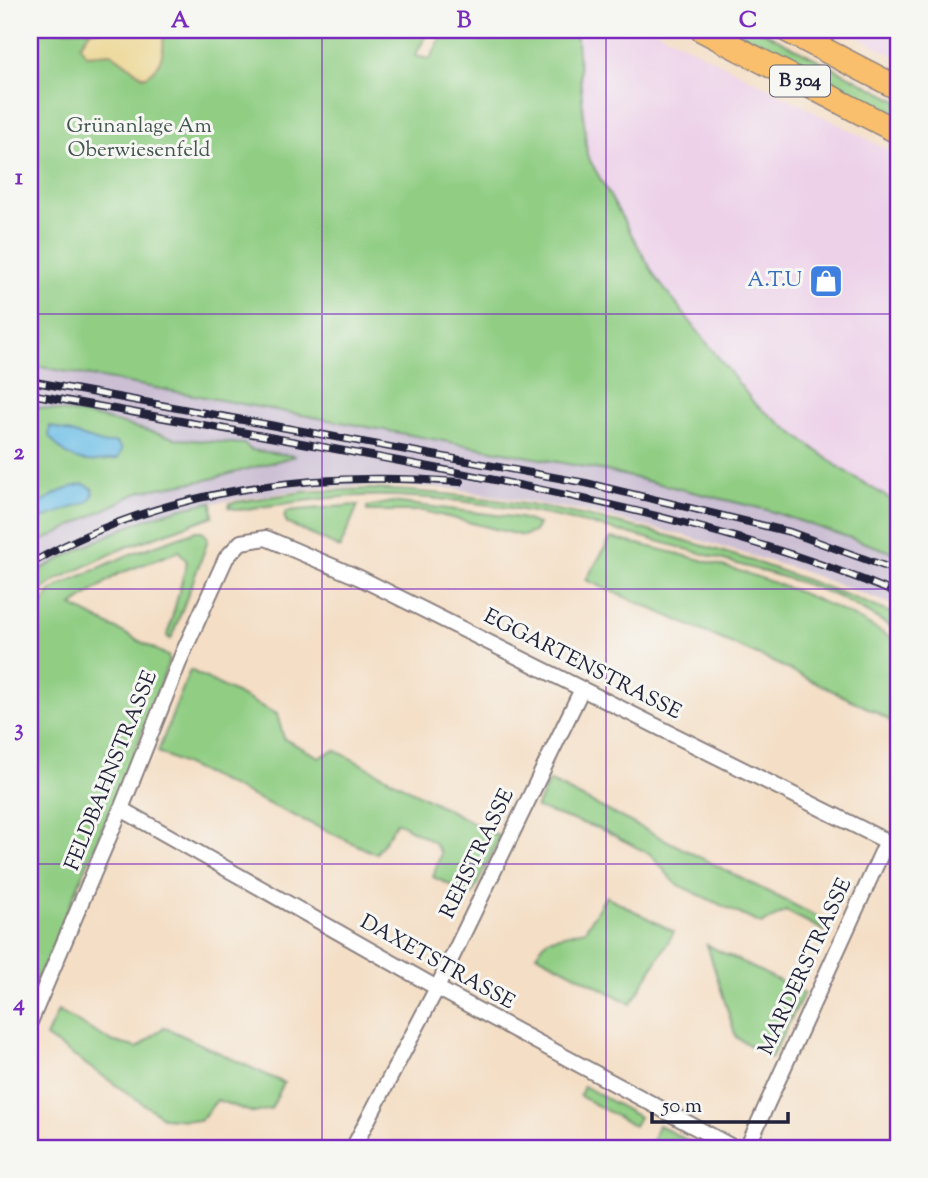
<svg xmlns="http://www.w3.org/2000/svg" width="928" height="1178" viewBox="0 0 928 1178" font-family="'Sorts Mill Goudy',serif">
<rect width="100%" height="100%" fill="#f6f6f2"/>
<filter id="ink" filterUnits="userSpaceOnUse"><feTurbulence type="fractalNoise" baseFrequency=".0143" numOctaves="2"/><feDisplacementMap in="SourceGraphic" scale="14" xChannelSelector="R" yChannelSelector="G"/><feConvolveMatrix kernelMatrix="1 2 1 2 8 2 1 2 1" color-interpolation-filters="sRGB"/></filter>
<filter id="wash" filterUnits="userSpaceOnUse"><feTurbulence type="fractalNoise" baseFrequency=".00686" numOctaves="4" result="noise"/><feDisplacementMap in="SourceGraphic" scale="28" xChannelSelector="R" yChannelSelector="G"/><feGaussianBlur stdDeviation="1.57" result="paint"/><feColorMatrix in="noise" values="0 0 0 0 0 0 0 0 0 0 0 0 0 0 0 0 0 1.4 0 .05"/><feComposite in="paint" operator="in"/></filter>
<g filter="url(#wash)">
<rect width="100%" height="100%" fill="#f4dec5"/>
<g fill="#edd1e9">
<path d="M576,30H656L898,155V504L840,468L755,404L656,278L587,155Z"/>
<path d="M844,30H898V58Z"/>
</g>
<path fill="#ccbfd4" d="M30,365L606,471L767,510L898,554V607L799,570L686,536L583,511L455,489L388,485L322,487L191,506L130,525L30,575V547L141,491L207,480L294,456L251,450L244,444L178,439L97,417L30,406Z"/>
<g fill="#91ce84" stroke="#5a7860" stroke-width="2">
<path d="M30,30H429L415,56L430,59L445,30H576L587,155L656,278L755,404L840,468L898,504V554L767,510L606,471L30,365Z"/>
<path d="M732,30H760L898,101V116Z"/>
<path d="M30,406L97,417L178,439L244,444L251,450L296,456L207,480L141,491L30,547Z"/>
<path d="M371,489C552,495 732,546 898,616V631C878,619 859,607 838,597C803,581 764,572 727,561C620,529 510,501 398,496C345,493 292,503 239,510L229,507L230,503L302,492Z"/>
<path d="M212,502L213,516L124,548L58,579L45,588L30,611V575C88,545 146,512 212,502Z"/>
<path d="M392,502L520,518L538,524L534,532L523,536L424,511H367V507Z"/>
<path d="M358,505L340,548L287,523L284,516L287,511Z"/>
<path d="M196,531H202L208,538L205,549L171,639L167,637L187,562L179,551L118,574L72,606L168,656L169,661L133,756L30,1000V635L42,604L50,592L61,585L128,555Z"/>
<path d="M611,538C711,560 811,587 898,642V726L874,711L769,660L586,580Z"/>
<path d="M190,670L277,714L284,739L319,757L335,750L500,837L472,895L433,877L441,853L433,842L397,822L376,854L158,752Z"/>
<path d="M549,781L830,923L825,931L786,911L761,924L676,884L650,854L603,830L536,808Z"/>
<path d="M606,896L674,932L631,1004L536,954L548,939L585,930Z"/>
<path d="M707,945L804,993L771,1058L736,1037Z"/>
<path d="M58,1011L111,1041L138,1048L164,1027L284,1083L271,1109L254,1113L217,1100L200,1121L164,1118L46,1037Z"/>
<path d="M584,1086L639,1117L634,1126L580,1096Z"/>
<path d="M658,1125L702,1148H650Z"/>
</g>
<path fill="#eeda9e" stroke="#887e6c" stroke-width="2" d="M91,30H162C166,48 162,69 144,77L111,53L86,55L80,45Z"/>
<g fill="#6abde6" stroke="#467090" stroke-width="2">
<path d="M50,426L105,444L115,442L122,449L118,459C85,463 71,465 49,436Z"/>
<path d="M83,484L92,488L93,495L88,502L35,521L33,511C47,496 63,489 83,484Z"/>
</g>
</g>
<g filter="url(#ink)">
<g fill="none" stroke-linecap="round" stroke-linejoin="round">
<g stroke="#8b8080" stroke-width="18">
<g id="street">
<path d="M121,809L437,988L734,1148"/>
<path d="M30,1022L121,809L182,655L226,558L241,542L266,538L360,578L898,847"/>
<path d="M353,1148L437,988L582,689"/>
<path d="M747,1148L887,841"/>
</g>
</g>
<g stroke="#8b8080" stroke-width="26">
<g id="primary">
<path d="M702,30L898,132"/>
<path d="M786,30L898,88"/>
</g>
</g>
<use href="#street" stroke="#fff" stroke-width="14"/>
<use href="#primary" stroke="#f9bf6c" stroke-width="23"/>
<g stroke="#22223b" stroke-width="8">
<g id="rail">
<path d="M30,381L586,483L790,532L898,571"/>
<path d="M30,394C165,418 300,442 435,468C592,499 750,532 898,594"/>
<path d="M30,564C160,489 311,470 460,482"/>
</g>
</g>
<use href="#rail" stroke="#f6f6f2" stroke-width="5" stroke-dasharray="16" stroke-linecap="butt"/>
</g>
</g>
<path fill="none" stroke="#7b2cbf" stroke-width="2" stroke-opacity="0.55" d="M322,30V1148M606,30V1148M30,314H898M30,589H898M30,864H898"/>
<defs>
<g id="shop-square" transform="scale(1.75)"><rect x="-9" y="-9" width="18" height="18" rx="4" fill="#3f7fe0" stroke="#f6f6f2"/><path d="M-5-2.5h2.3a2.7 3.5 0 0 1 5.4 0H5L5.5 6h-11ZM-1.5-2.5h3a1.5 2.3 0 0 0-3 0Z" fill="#fff"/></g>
</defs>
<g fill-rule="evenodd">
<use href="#shop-square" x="826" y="281"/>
</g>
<g text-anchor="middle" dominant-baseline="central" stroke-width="6" stroke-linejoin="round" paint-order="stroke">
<rect fill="#f6f6f2" stroke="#626272" stroke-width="2" x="770" y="65.5" width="60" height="31" rx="5"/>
<g font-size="19" font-weight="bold" fill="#22223b">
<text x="800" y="81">B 304</text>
</g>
<g font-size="21" fill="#435651" stroke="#f6f6f2">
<text x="139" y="127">Grünanlage Am<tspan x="139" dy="24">Oberwiesenfeld</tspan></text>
</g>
<g font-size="21" fill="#366cbe" stroke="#f6f6f2" text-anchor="end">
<text x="802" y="281">A.T.U</text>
</g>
<g font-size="21" fill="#22223b" stroke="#f6f6f2">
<text transform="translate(582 665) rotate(27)">EGGARTENSTRASSE</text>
<text transform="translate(112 771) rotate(-68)">FELDBAHNSTRASSE</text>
<text transform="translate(478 854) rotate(-64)">REHSTRASSE</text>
<text transform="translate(437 963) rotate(29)">DAXETSTRASSE</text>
<text transform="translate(806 967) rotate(-65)">MARDERSTRASSE</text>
</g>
</g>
<rect width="928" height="1178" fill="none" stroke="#f6f6f2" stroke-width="77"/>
<path d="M652 1112v10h136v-10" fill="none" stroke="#22223b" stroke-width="3.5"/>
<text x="662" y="1112" font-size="21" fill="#22223b" stroke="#f6f6f2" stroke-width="5" paint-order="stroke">50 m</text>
<rect x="38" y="38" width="852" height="1102" fill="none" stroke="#7b2cbf" stroke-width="2.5"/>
<g font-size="23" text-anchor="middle" font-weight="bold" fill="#7b2cbf">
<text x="180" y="27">A</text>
<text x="464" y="27">B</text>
<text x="748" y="27">C</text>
<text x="19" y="184">1</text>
<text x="19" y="459">2</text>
<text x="19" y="735">3</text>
<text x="19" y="1010">4</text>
</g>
</svg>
